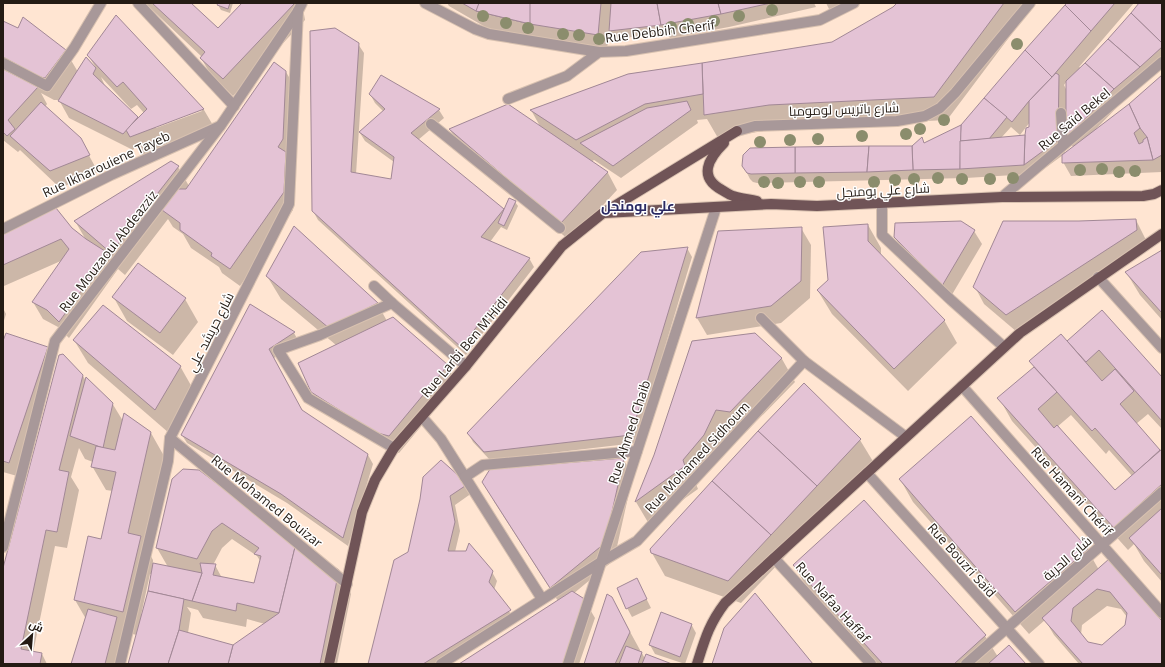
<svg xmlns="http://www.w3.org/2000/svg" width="1165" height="667" viewBox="0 0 1165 667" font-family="'Open Sans',Cairo,sans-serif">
<rect width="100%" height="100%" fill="#ffe5d2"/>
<g fill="#0003" fill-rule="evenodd">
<path d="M145,3H189L218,30L243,3H302L305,20L233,96L211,75L201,58L202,57Z"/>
<path d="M219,3H233L230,13L221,10L218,5Z"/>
<path d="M447,3H814L816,7L729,27L670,38L667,33L615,39L609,29L607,51L541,40L487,28L449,6Z"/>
<path d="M826,3H851L829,9Z"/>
<path d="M898,3H1035L947,120L783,128L718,138L707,119L697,120L698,123L621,178L594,160L591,162L608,173L617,190L570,241L460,146L450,130L541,128L531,110L628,74L702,64L832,43L893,8Z"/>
<path d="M1067,3H1134L1079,67L1081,68L1109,40L1140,3H1162V61L1119,99L1121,103L1097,128L1098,129L1129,105L1162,77V172L1071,176L1063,162V155L1033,177L1031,174L966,178L757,183L753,182L750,179L745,169L913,147L924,144L961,126ZM1067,81V91L1064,85ZM1030,122V128L1026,136L1001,138L1011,127L1020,135ZM1065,128L1067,138L1073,147L1065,154Z"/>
<path d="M116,17L204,110L217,132L144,160L136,146L133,150L69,118L59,100H54L41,93L47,104L45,107L80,139L98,172L60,188L20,150L18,152L3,140V22L65,50L78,72L96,68L88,55ZM101,77L131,109L137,105L144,113L138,119L105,86ZM201,109L202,111L156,128V126Z"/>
<path d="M358,44L364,53L356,174L392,180L394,162L365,141L360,133L384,112L375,103L370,94L439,110L444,118L418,140L504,212L515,202L518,206L507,230L501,227L490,242L529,258L534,267L466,355L318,220L313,211Z"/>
<path d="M286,72L296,89L293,210L240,286L222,273L219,267L191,248L183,234L173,227L168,219L125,275L118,269L69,338L58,327L43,319L33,302L63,260L4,286L3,285V234L71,228L86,240L75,221L178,167L189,186Z"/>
<path d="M1136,220L1145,238L1146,247L1017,332L984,304L975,287Z"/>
<path d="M868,225L881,248V256L944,320L957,343L908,391L832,314L818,291L829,281Z"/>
<path d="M801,228L811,245L810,298L781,323L707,335L697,318L719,232Z"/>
<path d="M974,231L982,244L950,298L902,251L895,237Z"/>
<path d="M687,248L692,257L636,443L490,460L473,442L468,433Z"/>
<path d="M1162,251V320L1140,295L1126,272Z"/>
<path d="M267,276L377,303L387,321L447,366L457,383L399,453L385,449L322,409L312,392L336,345L281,299Z"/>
<path d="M114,298L185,299L198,322L173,355L127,321Z"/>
<path d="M251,306L294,333L299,342L274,358L302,411L368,455L373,464L348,546L287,503L187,443L182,435Z"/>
<path d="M3,308L6,314L3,324Z"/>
<path d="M1102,312L1162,379V429L1148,414L1136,424L1160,452L1162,450V582L1144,561L1134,544L1128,550L1111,531L1135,510L1133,509L1110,530L1012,421L999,398L1035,368L1031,361L1067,343ZM1071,415L1106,454L1109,450L1133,477L1115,492L1057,427Z"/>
<path d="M755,334L782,359L795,382L744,434L729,433L717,458L696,484L698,489L649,524L636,502L655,455Z"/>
<path d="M74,340L180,366L193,389L169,433L88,363Z"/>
<path d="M3,344L47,348L55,361L17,476L3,472Z"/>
<path d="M83,376L86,381L112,403L123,421L151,433L164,456L144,544L153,560V564L168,567L157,548L173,479L338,570L351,594L337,664H129L137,635L124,632L116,664H72L86,619L75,600L101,540L113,491L106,490L92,466L93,462L85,459L79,448L71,477L79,490L67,548L55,546L33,653L42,654L47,664H3V572ZM232,539L257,556L261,562L255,584L222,578L215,565H213L222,548ZM150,574H152L142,616L141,615ZM187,607L198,610L203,618L246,627L247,619L265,624L233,646L188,633L191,613Z"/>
<path d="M804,384L860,440L874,463L741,603L665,576L652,553Z"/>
<path d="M623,459L633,475L614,560L573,594L585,601L595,618L579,664H460L558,601L493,500Z"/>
<path d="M441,461L472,493L455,505L460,531L455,552L492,572L497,581L494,590L515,620L442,664H369Z"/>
<path d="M900,479L1087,549L1099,570L1162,622V664H1079L1054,635L1045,620L1029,634L913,502ZM1107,606L1121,609L1127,617L1126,626L1103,646L1088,643L1081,635L1082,625Z"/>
<path d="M864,502L985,636L998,657L1024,664H876L807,588L794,565Z"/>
<path d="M641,588L651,608L632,617L627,608Z"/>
<path d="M611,597L640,650L639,652L642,653L645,659L670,664H585Z"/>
<path d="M691,624L696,633L685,664L655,654L650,645Z"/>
</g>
<g fill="#e4c3d5" stroke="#a28896" fill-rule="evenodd">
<path d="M152,3H191L218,28L242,3H295L223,79L200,58L205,52Z"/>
<path d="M218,3H230L228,9L217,5Z"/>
<path d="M462,3H601L598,35L530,24L476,11Z"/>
<path d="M479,3H530V24L476,11Z"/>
<path d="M611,3H657L661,25L609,31Z"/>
<path d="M657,3H718L721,14L661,25Z"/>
<path d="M718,3H771L721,14Z"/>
<path d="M897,3H1004L934,97L769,105L704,115L702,63L832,42L893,7Z"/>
<path d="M1067,3H1115L1091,31L1065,5Z"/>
<path d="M1139,3H1162V43L1131,13Z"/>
<path d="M1065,5L1091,31L1052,77L1025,50Z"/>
<path d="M1131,13L1162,43V47L1140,67L1108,39Z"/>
<path d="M116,15L204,109L130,137L126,130L147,109L123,82L117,87L87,55Z"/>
<path d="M23,17L66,50L45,78L40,77L3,57V21L18,28Z"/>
<path d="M335,28L359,43L351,172L391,179L394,157L359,132L385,109L369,94L381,75L440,109L411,133L504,209L481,237L530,258L461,347L312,211L310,31Z"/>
<path d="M1108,39L1140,67L1114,89L1085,63Z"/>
<path d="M1025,50L1052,77L1029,101L1012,122L984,98Z"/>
<path d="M86,57L96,68L93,74L138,117L123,134L58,101Z"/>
<path d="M274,62L286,71L283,139L278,147L286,152L284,192L230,269L211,256L212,253L180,230V223L162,210L177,189H186Z"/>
<path d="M702,63L703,94L645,104L576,140L530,110L628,74Z"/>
<path d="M1085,63L1114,89L1076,128L1068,138H1066V81Z"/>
<path d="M3,69L38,87L8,120L15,129L7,136L3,132Z"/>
<path d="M1056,73L1059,75L1058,140L1024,165L1025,135L1026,128L1029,127V101Z"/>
<path d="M1162,75V155L1153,160L1147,137L1140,128L1129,104Z"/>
<path d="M984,98L1007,117L989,139L960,141L961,125Z"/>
<path d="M687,101L691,110L613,166L580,143L647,108Z"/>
<path d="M41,102L81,138L90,155L50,171L10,136Z"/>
<path d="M508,104L608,172L560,224L449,129Z"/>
<path d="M1129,104L1140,128L1134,133L1139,144L1143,142V140L1147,137L1153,160L1062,163V155Z"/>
<path d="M961,125L960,169L913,170L912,146L922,137L924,143Z"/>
<path d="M1025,135L1024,165L960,169V141Z"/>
<path d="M869,146L867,172L795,173V147Z"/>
<path d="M869,146H912L913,170L867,172Z"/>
<path d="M795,147V173L751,174L747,173L742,166L743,155L750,148Z"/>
<path d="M171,161L179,166L111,253L74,221Z"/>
<path d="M509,198L516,201L504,226L498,223Z"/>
<path d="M56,208L72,228L86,239L108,253L59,322L47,310L32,302L69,249L61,239L3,265V232Z"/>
<path d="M1136,219L1137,230L1006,315L973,287L1003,221H1079Z"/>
<path d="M961,221L975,230L942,286L894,237L895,223Z"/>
<path d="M868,224V241L945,320L894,369L817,290L828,280L823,227Z"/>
<path d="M294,226L378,303L329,328L266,276Z"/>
<path d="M802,227L801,281L771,306L696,318L718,231Z"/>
<path d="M688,247L631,435L484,452L467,433L641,252Z"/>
<path d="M1162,250V313L1125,272Z"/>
<path d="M138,263L186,298L160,333L112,297Z"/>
<path d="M250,304L295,332L269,349L302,410L368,454L343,538L281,494L181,435Z"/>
<path d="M103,305L181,366L155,410L73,340Z"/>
<path d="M1102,310L1162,377V421L1099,350L1086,362L1067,341Z"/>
<path d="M393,317L448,365L389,436L374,432L311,392L298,363Z"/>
<path d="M6,333L48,347L9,463L3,461V341Z"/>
<path d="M755,333L782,358L730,412L716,410L704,435L683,460L685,466L635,502L654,455L692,341Z"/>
<path d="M1061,334L1102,381L1115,369L1134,391L1120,404L1160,450L1135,473L1095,428L1092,431L1029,361Z"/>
<path d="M63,354L83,375L59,470L69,472L57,532L46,530L21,649L42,653L40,664H3V568L59,355Z"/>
<path d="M1034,367L1057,392L1038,409L1054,428L1057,425L1115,490L1162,449V484L1114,528L997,398Z"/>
<path d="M86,377L113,403L103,448L70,436Z"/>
<path d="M804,383L861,439L817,486L758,431Z"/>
<path d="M124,413L151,432L128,533L141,536L123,612L74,600L88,536L101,539L116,472L91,467L96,446L115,450Z"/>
<path d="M971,416L1088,549L1015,612L899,479Z"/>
<path d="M758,431L817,486L771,535L712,481Z"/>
<path d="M624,458L605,543L550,588L482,482L490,469Z"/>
<path d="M441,460L468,484L450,496L455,522L448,551H466L469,543L493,571L489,582L511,610L423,664H368L394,560L408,552L420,499L423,477Z"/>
<path d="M183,469L199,470L296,543L279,613L237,603L236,611L192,601L202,573L200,563L216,564L213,575L254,583L261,556L254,554L259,548L222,523L212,531L197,559L156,548L172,479Z"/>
<path d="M712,481L771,535L728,581L651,553L650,549Z"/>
<path d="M864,500L986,635L954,664H883L793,565Z"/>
<path d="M1162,508V575L1129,538Z"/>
<path d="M296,543L339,570L320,664H228L233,645L279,613Z"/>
<path d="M1109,559L1162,621V664H1083L1042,618ZM1097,589L1110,592L1127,613L1125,625L1102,645L1088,642L1071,621L1073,608Z"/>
<path d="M153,563L202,573L192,601L148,591Z"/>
<path d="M637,578L647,599L626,609L617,588Z"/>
<path d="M148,591L184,599L179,630L168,664H128Z"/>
<path d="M572,591L586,600L563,664H459Z"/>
<path d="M755,593L813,664H712L724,628Z"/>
<path d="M607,594L612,597L630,632L615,664H584Z"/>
<path d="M88,609L117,617L105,664H71Z"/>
<path d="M661,612L692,624L680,657L649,645Z"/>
<path d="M179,630L233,645L228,664H168Z"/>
<path d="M1009,645L1026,664H988Z"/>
<path d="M626,646L642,652L638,664H619Z"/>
<path d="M646,654L672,664H642Z"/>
</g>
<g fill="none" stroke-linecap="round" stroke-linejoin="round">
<g stroke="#d8c1b0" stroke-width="12">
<g id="minor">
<path d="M138,3L234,106"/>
<path d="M425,3L475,29L489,34L599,52L626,51L820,20L854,3"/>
<path d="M3,63L47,86L74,48L101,3"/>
<path d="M508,99L567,76L599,52"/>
<path d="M1061,113L1063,145"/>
<path d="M431,124L560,228"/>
<path d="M737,131L755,126L897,121L925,116L940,108L955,93L1030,3"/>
<path d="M1002,197L1162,62"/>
<path d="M882,203V235L951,300L1004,347"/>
<path d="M3,229L111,175L220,126"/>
<path d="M1098,277L1162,348"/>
<path d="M374,286L392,303L466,366"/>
<path d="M392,303L320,335L278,350L308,398L394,448"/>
<path d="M761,318L804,361L906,437"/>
<path d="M962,386L1162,613"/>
<path d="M422,417L441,439L542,599"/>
<path d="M170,438L347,584"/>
<path d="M867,473L1039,664"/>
<path d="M465,477L483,465L637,451"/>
<path d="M3,547L55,341L221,125L298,11L302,3"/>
<path d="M774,558L871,664"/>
<path d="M120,664L168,461L170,438L289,204L298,11"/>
<path d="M441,664L601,562L637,541L804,361"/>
<path d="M568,664L716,208"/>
<path d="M966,664L1162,492"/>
</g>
</g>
<g stroke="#d8c1b0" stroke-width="12">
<g id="major">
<path d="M724,143C708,159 698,177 722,190C726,192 729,195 733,196C741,199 749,199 757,201"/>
<path d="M604,213L771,204L817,206L1002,197L1143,196L1154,194L1162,190"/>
<path d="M329,664L362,512L375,480L394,448L466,366L562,246L603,213L737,131"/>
<path d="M697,664C705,639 709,624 725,603L1020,333L1162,234"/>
</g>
</g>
<use href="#minor" stroke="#a89899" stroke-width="10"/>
<use href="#major" stroke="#705457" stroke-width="10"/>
</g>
<g fill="#8b8d6d">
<circle cx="772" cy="10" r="6"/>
<circle cx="483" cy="16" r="6"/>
<circle cx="739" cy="16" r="6"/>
<circle cx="714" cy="21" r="6"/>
<circle cx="506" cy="23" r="6"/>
<circle cx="688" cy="24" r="6"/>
<circle cx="671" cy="27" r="6"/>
<circle cx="528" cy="28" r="6"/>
<circle cx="563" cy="34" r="6"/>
<circle cx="579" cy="35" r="6"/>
<circle cx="599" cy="39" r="6"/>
<circle cx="1017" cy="44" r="6"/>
<circle cx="944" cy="120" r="6"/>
<circle cx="920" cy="129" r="6"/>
<circle cx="906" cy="134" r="6"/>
<circle cx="862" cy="136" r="6"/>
<circle cx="818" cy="139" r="6"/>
<circle cx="790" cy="140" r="6"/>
<circle cx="760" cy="142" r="6"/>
<circle cx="1102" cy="169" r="6"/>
<circle cx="1080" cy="170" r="6"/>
<circle cx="1135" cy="171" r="6"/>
<circle cx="1119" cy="172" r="6"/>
<circle cx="938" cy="178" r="6"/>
<circle cx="1013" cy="178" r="6"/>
<circle cx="914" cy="179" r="6"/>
<circle cx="962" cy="179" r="6"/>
<circle cx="990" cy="179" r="6"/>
<circle cx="895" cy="180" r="6"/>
<circle cx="764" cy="182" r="6"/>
<circle cx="800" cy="182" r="6"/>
<circle cx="819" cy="182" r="6"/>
<circle cx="874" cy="182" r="6"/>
<circle cx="778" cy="183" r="6"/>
</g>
<g text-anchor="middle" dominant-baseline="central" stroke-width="3" stroke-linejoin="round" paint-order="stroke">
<g font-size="13" fill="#241b14" stroke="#fff">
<text transform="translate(660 31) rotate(-7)">Rue Debbih Cherif</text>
<text transform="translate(844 109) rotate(-2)">شارع باتريس لومومبا</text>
<text transform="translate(1074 119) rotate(-40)">Rue Saïd Bekel</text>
<text transform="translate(106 164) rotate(-25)">Rue Ikharouiene Tayeb</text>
<text transform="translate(883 190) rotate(-3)">شارع علي بومنجل</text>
<text transform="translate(108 251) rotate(-52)">Rue Mouzaoui Abdeazziz</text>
<text transform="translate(210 332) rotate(-63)">شارع حريشد علي</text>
<text transform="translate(464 347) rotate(-50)">Rue Larbi Ben M'Hidi</text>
<text transform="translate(629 432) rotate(-72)">Rue Ahmed Chaib</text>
<text transform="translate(697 457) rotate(-47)">Rue Mohamed Sidhoum</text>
<text transform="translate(1072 491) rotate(48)">Rue Hamani Chérif</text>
<text transform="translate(267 501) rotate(39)">Rue Mohamed Bouizar</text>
<text transform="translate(1067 558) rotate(-41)">شارع الحرية</text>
<text transform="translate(962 560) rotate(48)">Rue Bouzri Saïd</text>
<text transform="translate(833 602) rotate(48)">Rue Nafaa Haffaf</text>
</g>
<g font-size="14" font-weight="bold" fill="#2a2963" stroke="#fff">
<text x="638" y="205">علي بومنجل</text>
</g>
</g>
<rect width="1165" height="667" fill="none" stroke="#241b14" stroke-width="8"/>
<g transform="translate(32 635) rotate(26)" stroke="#ffffff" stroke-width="3" paint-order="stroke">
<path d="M0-3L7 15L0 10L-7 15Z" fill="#241b14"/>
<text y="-6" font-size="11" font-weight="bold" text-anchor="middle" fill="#241b14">ش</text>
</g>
</svg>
